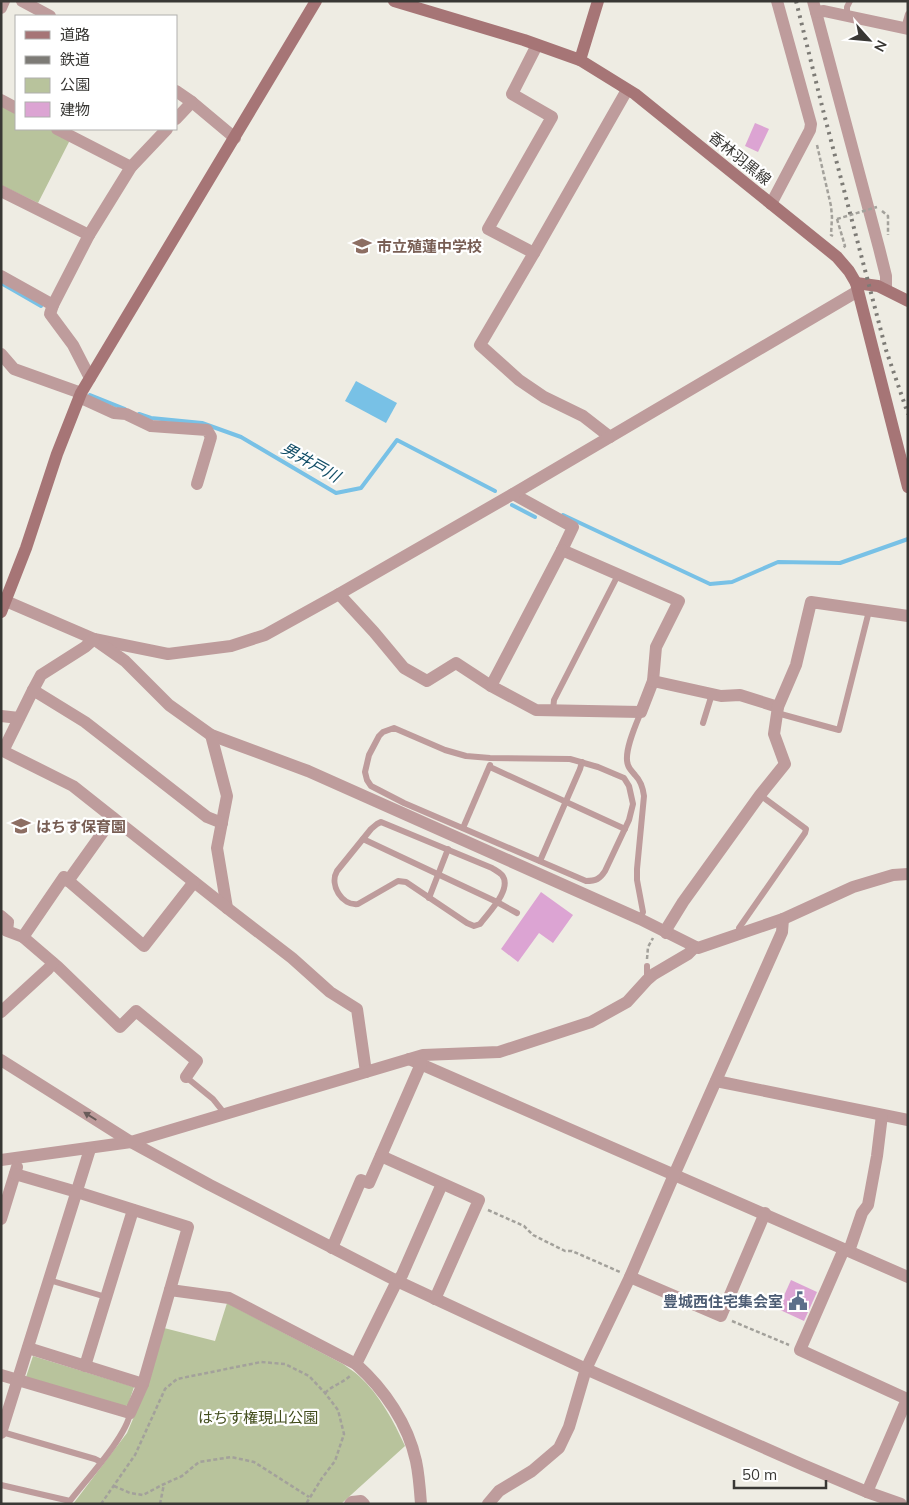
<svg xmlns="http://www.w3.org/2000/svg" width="909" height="1505" viewBox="0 0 909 1505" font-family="Mulish,'Noto Sans JP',sans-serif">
<rect width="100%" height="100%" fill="#eeece3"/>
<g fill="#b8c39c">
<path d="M1,105L16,112V129H49L70,140L38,203L1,185Z"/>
<path d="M227,1303L343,1364C348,1368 355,1372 359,1376C380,1395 394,1422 405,1446L341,1504H73L127,1433L147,1386L164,1328L215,1341Z"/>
<path d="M33,1356L134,1387L128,1405L124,1407L26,1377Z"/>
</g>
<path fill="#78c1e6" d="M356,381L397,403L386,423L345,401Z"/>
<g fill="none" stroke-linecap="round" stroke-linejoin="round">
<g stroke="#78c1e6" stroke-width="4">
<path d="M1,283L41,306"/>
<path d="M90,395L125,409"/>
<path d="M139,414L151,418L202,423L241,437L336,493L361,488L397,440L495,491"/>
<path d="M512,505L535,517"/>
<path d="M563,515L710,584L732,582L778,562L840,563L908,539"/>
</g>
</g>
<g fill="#dca4d3">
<path d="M755,123L769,129L758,152L745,146Z"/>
<path d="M541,892L573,915L553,943L539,933L518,962L501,949Z"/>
<path d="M791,1280L817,1292L804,1321L778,1309Z"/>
</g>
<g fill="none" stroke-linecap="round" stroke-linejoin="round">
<g stroke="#a3a19b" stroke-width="2.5" stroke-dasharray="4 2.5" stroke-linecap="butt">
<path d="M817,145L831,206L832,217L831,235L833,236"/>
<path d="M882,211L888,216V235"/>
<path d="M837,219L845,246L843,248"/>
<path d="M647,959L648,947L653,938"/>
<path d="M488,1210L524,1226L533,1235L565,1251H572L620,1272"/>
<path d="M732,1321L789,1345"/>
<path d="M325,1393C333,1385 343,1383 351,1375"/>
<path d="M114,1486L130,1493L143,1495L162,1485L182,1476L199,1462L231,1457L254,1462L309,1497"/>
<path d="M101,1504L135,1455L165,1389L177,1379L261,1362L285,1364L309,1376L325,1393L338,1410L344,1434L335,1461L322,1478L306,1504"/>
<path d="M160,1504L164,1484"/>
</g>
<g stroke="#be9c9c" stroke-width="6">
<path d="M847,16V7L850,1"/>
<path d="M904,28L908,14"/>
<path d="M553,710L554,700L618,575"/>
<path d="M777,713L839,730L869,611"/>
<path d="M703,723L712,694"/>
<path d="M394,728L445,750L466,756L490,758L570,759L598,767L624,778L629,786L633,804L629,820L605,871C600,879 596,881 586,881L404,803L371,786L367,780L365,772L369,755L379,736L383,732Z"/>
<path d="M490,767L625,829"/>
<path d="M381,822L492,868C495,870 499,872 502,875C513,889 488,913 480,924L474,926L467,923L406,882L398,881L358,904C342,906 329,885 337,871L371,829L377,824Z"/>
<path d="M463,828L490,765"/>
<path d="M363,839L497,902L517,913"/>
<path d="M540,861L580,769L582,762"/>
<path d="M429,898L448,849"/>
<path d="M640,919L643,912L637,880V869L644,796C643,788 641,781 635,775C633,772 629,769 628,765C623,753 636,724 641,712"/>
<path d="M740,934L739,928L805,833L806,829L760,795"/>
<path d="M647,979V966"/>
<path d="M186,1077L213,1099L225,1114"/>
<path d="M49,1280L106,1297"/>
<path d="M2,1432L95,1459L101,1462"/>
<path d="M1,1485L70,1501C85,1481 127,1436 130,1413"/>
</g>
<g stroke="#be9c9c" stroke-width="12">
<path d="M22,1L50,16"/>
<path d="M813,1L879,248L886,276V289"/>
<path d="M1,8L4,1"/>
<path d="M816,12L824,11L908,29"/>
<path d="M537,45L512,94L552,117L488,229L534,253L480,345L519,380L544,397L583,416L610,437"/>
<path d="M176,91L192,102L235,138"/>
<path d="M1,100L16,108"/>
<path d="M176,119L192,102"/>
<path d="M57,129L131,167"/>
<path d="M1,191L89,235"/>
<path d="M771,204L810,130L811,124L777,1"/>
<path d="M534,253L627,90"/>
<path d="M1,276L53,305L89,235L131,167L167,129"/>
<path d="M53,305L50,314L73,345L90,378"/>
<path d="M1,354L14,369L81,393"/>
<path d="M79,397L114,413L126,414L151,426L207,430L211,437L197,484"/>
<path d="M339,594L374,632L404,668L427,681L456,663L491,686L536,710L641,712L653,681L656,647L679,601L562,550L573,527L513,494"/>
<path d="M1,599L94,639L168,654L231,646L265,635L339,594L513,494L858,291"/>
<path d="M98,642L125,661L169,705L211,735L308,771L640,919L698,948L783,919L853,887L893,875L908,874"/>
<path d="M653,681L721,696L740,695L778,707"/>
<path d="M491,686L562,550"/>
<path d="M33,690L41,675L85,647L94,639"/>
<path d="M1,716L19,718"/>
<path d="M211,735L227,796L217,848L227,908"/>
<path d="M222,823L207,817L85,722L33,690L3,751L73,786L227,908L292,958L330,992L357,1009L366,1072"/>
<path d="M68,881L113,818"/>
<path d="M1,916L8,922L7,931L23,937L58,967L120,1027L136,1011L197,1061L186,1077"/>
<path d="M666,933L667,928L683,902L760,795L785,764L774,734L778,707L796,665L811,602L908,616"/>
<path d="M23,937L64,877L144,946L194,882"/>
<path d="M1,1012L48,969L53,963"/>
<path d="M409,1059L908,1277"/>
<path d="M1,1060L131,1142L210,1185L397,1281L586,1369L803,1465L867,1492L901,1504"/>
<path d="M716,1081L908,1120"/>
<path d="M381,1156L479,1200L435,1299"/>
<path d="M1,1160L131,1142L423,1055L499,1052L591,1022L627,1002L647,980L654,974L688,954L695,947"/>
<path d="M1,1219L17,1167"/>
<path d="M332,1248L361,1180L369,1183L421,1064"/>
<path d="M844,1249L800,1350L907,1399L867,1492"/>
<path d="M849,1251L862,1213L868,1205L877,1156L882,1115"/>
<path d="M630,1277L721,1316L765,1213"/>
<path d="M170,1290L229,1298L356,1364"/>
<path d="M28,1348L143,1384"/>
<path d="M85,1366L133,1210"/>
<path d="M1,1375L130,1413L143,1384L188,1227L77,1192L15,1174"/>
<path d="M1,1433L90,1149"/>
<path d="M350,1504L352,1502L361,1501L364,1504"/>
<path d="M421,1504C420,1490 419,1475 416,1461C408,1424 385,1390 356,1364L397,1281L402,1275L442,1184"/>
<path d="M488,1504L499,1491L532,1471L559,1448L569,1427L586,1369L630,1277L674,1175L782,932L783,919"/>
</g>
<g stroke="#a67576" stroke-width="12">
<path d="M394,1L524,40L580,60L635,94L837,257L849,271L856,283L908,487"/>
<path d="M580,60L598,1"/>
<path d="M856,283L878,286L908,301"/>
<path d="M1,612L26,548L57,454L81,393L316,1"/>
</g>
<path stroke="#7d7b76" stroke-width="4" stroke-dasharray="2.5 5" stroke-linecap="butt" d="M796,1L823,110L886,350L908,414"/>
<path stroke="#a3a19b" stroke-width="2.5" stroke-dasharray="4 2.5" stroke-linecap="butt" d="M837,219L877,207"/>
</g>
<defs><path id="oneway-solid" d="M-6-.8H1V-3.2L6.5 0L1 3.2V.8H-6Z" transform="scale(1.25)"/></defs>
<use fill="#685b59" href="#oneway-solid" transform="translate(90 1116) rotate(-148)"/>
<defs>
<g id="school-bare" transform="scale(1.5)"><path d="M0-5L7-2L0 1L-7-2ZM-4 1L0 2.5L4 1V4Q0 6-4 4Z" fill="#8d6e63" stroke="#fff" stroke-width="2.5" paint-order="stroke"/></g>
<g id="civic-bare" transform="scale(1.5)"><path d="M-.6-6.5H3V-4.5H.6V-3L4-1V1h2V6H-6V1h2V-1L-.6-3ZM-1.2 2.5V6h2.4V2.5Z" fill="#5c6f8a" stroke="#fff" stroke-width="2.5" paint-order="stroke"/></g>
</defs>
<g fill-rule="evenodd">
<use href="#school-bare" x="362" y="246"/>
<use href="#school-bare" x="21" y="826"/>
<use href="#civic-bare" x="798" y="1301"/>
</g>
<g text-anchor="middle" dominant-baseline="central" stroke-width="4.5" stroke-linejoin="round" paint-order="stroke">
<g font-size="15" fill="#393835" stroke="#fff">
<text transform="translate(740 158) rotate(39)">香林羽黒線</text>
</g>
<g font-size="15" font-weight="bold" fill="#785e54" stroke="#fff" text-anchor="start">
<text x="377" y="246">市立殖蓮中学校</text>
<text x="36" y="826">はちす保育園</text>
</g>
<g font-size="15" font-weight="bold" fill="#4e5e75" stroke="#fff" text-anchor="end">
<text x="783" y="1301">豊城西住宅集会室</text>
</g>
<g font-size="15" fill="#414c1b" stroke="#fff">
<text x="258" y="1417">はちす権現山公園</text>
</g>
<g font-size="16" font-style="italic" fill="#124e67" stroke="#fff">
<text transform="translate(311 462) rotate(29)">男井戸川</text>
</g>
</g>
<rect width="909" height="1505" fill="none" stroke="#393835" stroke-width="5"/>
<rect x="15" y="15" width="162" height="115" fill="#ffffff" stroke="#b0afae"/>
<rect x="25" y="31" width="25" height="8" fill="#a67576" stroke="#b0afae"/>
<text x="60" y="40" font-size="15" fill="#393835">道路</text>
<rect x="25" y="56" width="25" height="8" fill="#7d7b76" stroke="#b0afae"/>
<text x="60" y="65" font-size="15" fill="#393835">鉄道</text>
<rect x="25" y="78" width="25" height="15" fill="#b8c39c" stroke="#b0afae"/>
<text x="60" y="90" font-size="15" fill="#393835">公園</text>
<rect x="25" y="102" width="25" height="15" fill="#dca4d3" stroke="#b0afae"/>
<text x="60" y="115" font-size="15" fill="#393835">建物</text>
<g transform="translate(869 40) rotate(117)" stroke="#ffffff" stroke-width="4" paint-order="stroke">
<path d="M0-4L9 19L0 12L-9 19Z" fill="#393835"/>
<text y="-8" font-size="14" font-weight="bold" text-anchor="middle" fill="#393835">N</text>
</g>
<path d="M734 1480v8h92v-8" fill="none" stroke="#393835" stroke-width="2.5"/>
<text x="742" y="1480" font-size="15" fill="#393835" stroke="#ffffff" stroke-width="4" paint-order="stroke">50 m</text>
</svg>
